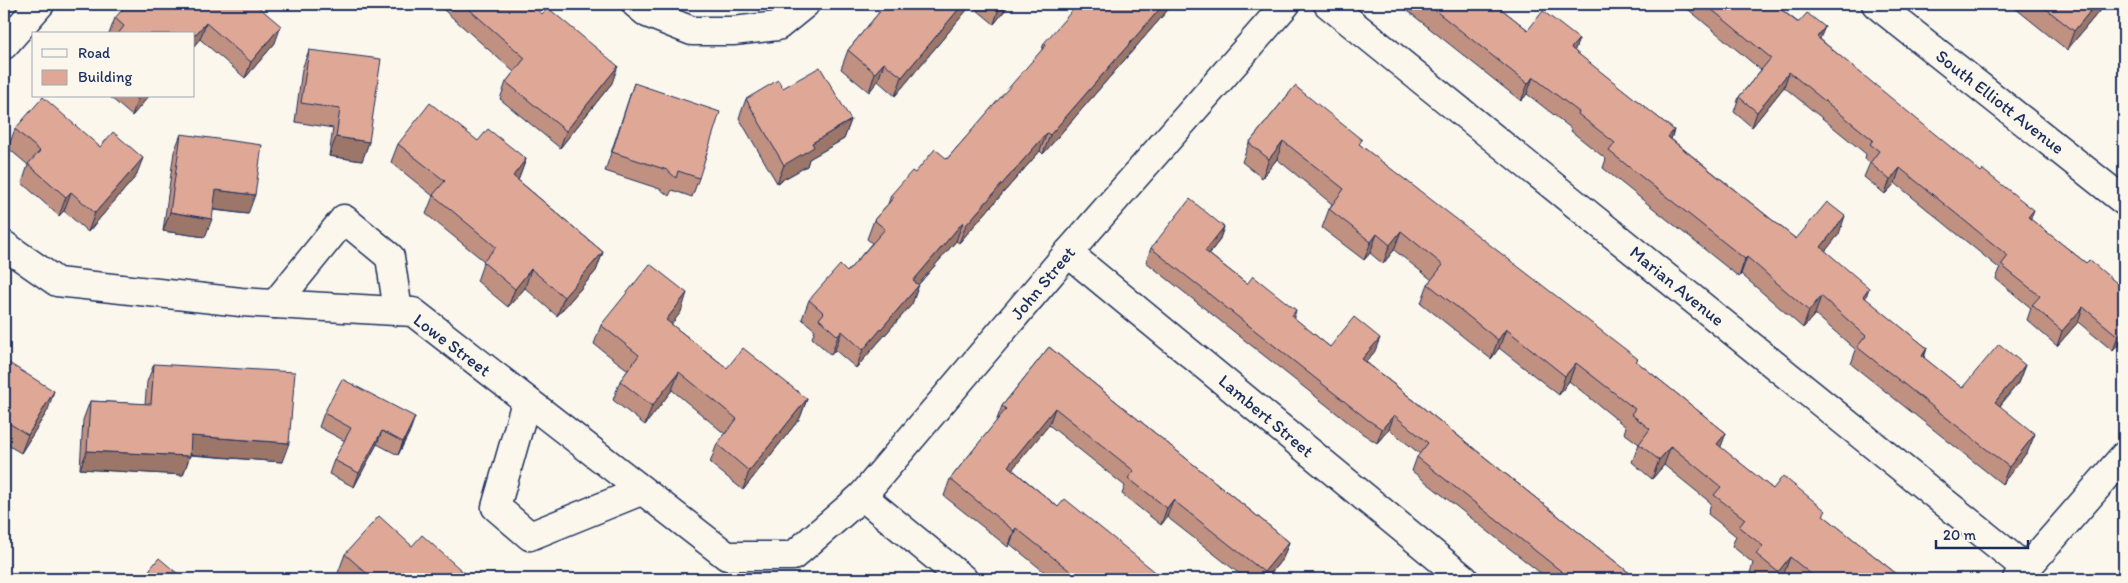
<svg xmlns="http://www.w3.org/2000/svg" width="2128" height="583" viewBox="0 0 2128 583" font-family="Itim,sans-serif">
<rect width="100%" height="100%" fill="#fbf7ec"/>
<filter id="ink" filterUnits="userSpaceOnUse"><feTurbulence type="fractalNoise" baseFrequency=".02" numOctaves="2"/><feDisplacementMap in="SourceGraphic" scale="10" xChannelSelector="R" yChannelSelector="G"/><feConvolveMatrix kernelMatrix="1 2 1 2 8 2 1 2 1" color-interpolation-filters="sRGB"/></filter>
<g filter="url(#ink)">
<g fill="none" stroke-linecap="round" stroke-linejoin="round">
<g stroke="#1b2f5e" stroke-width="31">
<g id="minor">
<path d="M636,4L647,13L692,31H733L778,26L805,4"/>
<path d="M1328,4L2027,569"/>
<path d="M1876,4L2124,201"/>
<path d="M4,245L57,282L241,302L413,312L727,556H793L862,496L1068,253L1286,4"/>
<path d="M1068,253L1464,579"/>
<path d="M275,304L344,219L390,257L398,311"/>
<path d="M526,402L496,507L530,536L641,491"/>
<path d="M862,496L963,579"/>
</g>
</g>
<g stroke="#1b2f5e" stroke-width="31">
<path id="tertiary" d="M4,45L40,4"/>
</g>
<g stroke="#1b2f5e" stroke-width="31">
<path id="secondary" d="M2017,579L2124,456"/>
</g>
<use href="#minor" stroke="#fbf7ec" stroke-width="28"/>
<use href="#tertiary" stroke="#fbf7ec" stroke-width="28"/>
<use href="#secondary" stroke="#fbf7ec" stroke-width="28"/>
</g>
<g fill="#c09081" stroke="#1b2f5e">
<path d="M437,4H530L612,83L560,148L500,99L506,82L514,72Z"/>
<path d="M886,4H1010L994,24L971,5L895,96L878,81L869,92L841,69L848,50Z"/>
<path d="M1173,4L1043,154L1040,151L959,243L956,241L918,285L912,304L856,368L835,350L831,355L812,338L815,330L802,319L809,300L847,272L872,243L867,239L874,220L888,204L891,195L915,173L947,159L1041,52L1044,43Z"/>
<path d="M1399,4H1495L1528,30L1579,39L1574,51L1674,130L1671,139L1796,239L1839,234L1825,251L1866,299L1927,348L1924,358L1962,388L2025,365L2018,383L2000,406L2028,451L2002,484L1851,364L1856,350L1815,314L1803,328L1741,274L1739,277L1603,168L1606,159L1571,131L1572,129L1527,94L1521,101Z"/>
<path d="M1683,4H1774L1820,39L2030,219L2086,263L2124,289V338L2113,351L2078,322L2057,346L2027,320L2031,308L1996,279L2000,269L1895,183L1885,194L1864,177L1870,163L1865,159L1866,154L1784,87L1752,127L1734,112L1739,97L1761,70L1683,5Z"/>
<path d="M2010,4H2105L2067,50Z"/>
<path d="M160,6L275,43L245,78L194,34H109L115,18Z"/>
<path d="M309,50L369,142L362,161L329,156L333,128L295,122L302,69Z"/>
<path d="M634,83L699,178L692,197L672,190L669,196L660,189L605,171Z"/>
<path d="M1295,86L1360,145L1637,362L1726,433L1720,447L1773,489L1824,516L1903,579H1787L1783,576L1781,579H1757L1750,573L1753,563L1732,546L1736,536L1708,514L1711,503L1664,465L1652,479L1632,462L1639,444L1624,433L1626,427L1569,381L1559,395L1499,348L1491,359L1421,303L1428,284L1432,280L1394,250L1383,264L1370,253L1364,260L1322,228L1329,209L1332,204L1277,159L1262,178L1242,162L1249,143Z"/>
<path d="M783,88L851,120L844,139L809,159L807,166L777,183L739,118L746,99Z"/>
<path d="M109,96H149L132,116Z"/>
<path d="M15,129L100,147L136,176L88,232L64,211L59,216L22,183L28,165L8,148Z"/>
<path d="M181,134L248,214L213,210L205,237L163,231L174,152Z"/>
<path d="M478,141L526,159L519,178L518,180L603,252L596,271L557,316L525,288L508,307L477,281L484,261L426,214L433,196L391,162L398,144Z"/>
<path d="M1224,227L1219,241L1209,254L1247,284L1296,310L1294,318L1330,347L1375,351L1366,362L1637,579H1548L1412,471L1417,457L1420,454L1389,429L1377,443L1363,434L1146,262L1151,248Z"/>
<path d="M681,312L671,324L727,368L807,399L800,418L743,490L710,463L717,444L725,434L672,390L645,425L613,400L620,381L628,370L594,344L601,325Z"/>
<path d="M1049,347L1289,542L1283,558L1266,579H1246L1167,517L1161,525L1122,494L1125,486L1049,425L1012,469L1058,507L1164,579H1053L1010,544L1008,547L944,496L950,479L996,422L1002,406Z"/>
<path d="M4,360L48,410L21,453L4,443Z"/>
<path d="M154,364L282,462L190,455L183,475L80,469L83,420L90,401L145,404L147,382Z"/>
<path d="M324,413L410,431L398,455L377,444L354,487L329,474L334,460L345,441L319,427Z"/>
<path d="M412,546L471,579H345L338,573L345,554Z"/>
<path d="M2124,564V579H2116L2120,570Z"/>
</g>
<g fill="#9c7669" stroke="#1b2f5e">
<path d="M963,4H972L895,96L902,77Z"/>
<path d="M1002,4H1010L994,24L1000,5Z"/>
<path d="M1164,4H1173L1043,154L1050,135Z"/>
<path d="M2096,4H2105L2067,50L2074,31Z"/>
<path d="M206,23L200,39L194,46V36Z"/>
<path d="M281,26L275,43L245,78L251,62Z"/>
<path d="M1825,27L1819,41L1817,37Z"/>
<path d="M1579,39L1572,57L1571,48Z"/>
<path d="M884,63L878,81L869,92L875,73Z"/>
<path d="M618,66L612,83L560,148L566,131Z"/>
<path d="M1789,72L1784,87L1752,127L1757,112Z"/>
<path d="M1533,77L1527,94L1521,101L1528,84Z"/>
<path d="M141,96H149L132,116L137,100Z"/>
<path d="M851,120L844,139L809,159L807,166L777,183L784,165L812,143Z"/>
<path d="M1674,130L1668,147V137Z"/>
<path d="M1047,133L1040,151L959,243L966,225Z"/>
<path d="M336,137L369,142L362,161L329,156Z"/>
<path d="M1283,141L1277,159L1262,178L1269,159Z"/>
<path d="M143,158L136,176L88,232L95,213Z"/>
<path d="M526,159L519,178L506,195L513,176Z"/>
<path d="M1900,168L1895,183L1885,194L1890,180Z"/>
<path d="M216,190L255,195L248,214L209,209Z"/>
<path d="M71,192L64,211L59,216L66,197Z"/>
<path d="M2034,210L2028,225V217Z"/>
<path d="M170,212L212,219L205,237L163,231Z"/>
<path d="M1845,216L1839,234L1815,264L1821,247Z"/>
<path d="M963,222L956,241L906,299L913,281Z"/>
<path d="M1224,227L1219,241L1200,265L1205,251Z"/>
<path d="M1401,231L1394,250L1383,264L1390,245Z"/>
<path d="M1377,234L1370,253L1364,260L1371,242Z"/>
<path d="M603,252L596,271L557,316L564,297Z"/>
<path d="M1747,257L1741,274L1739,277L1745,259Z"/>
<path d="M531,269L525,288L508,307L515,289Z"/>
<path d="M919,285L912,304L856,368L863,350Z"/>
<path d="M1869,288L1863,306V296Z"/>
<path d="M687,293L681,312L660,339L666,320Z"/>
<path d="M1821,296L1815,314L1803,328L1809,311Z"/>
<path d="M2083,307L2078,322L2057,346L2062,331Z"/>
<path d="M1506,329L1499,348L1491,359L1498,340Z"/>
<path d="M2124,329V338L2113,351L2118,336Z"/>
<path d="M842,331L835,350L831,355L838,336Z"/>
<path d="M1380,338L1375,351L1357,373L1362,359Z"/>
<path d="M1927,348L1921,365L1922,356Z"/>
<path d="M1576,363L1569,381L1559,395L1565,376Z"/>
<path d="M2025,365L2018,383L1989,419L1995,402Z"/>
<path d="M679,372L672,390L645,425L652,406Z"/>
<path d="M54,391L48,410L21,453L28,435Z"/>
<path d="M807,399L800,418L743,490L749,471Z"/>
<path d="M1055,408L1049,425L1002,482L1008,466Z"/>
<path d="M1394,415L1389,429L1377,443L1382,429Z"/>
<path d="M415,417L410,431L398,455L403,442Z"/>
<path d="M382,431L377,444L354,487L359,473Z"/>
<path d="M1726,433L1719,452L1717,444Z"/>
<path d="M2035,434L2028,451L2002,484L2009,467Z"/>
<path d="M191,436L289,443L282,462L184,454Z"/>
<path d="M1671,446L1664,465L1652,479L1659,460Z"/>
<path d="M87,451L190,456L183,475L80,469Z"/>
<path d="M1173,500L1167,517L1161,525L1167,508Z"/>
<path d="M1016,528L1010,544L1008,547L1014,531Z"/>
<path d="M1289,542L1283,558L1266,579H1261L1264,572Z"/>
<path d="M1790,557L1783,576L1781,579H1776L1778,572Z"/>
</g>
<g fill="#dfa896" stroke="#1b2f5e">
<path d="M127,4H158L160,6L162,4H255L281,26L251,62L206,23L194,36V34H118L124,26L115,18Z"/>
<path d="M463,4H530L542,14L548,8L618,66L566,131L506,82L525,58Z"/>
<path d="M886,4H963L902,77L884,63L875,73L848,50Z"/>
<path d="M1078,4H1164L1050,135L1047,133L966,225L963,222L913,281L919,285L863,350L842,331L838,336L819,319L824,313L809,300L840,265L847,272L885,229L874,220L894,197L891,195L912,171L915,173L935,149L947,159L1046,45L1044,43Z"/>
<path d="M1427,4H1495L1528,30L1543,11L1579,39L1571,48L1674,130L1668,137L1796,239L1827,202L1845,216L1821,247L1869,288L1863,296L1927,348L1922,356L1962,388L1999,344L2025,365L1995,402L2035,434L2009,467L1857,347L1866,336L1821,296L1809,311L1747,257L1745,259L1609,151L1615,143L1578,114L1579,112L1533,77L1528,84Z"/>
<path d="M1705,4H1774L1797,22H1799L1807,13L1825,27L1817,37L1981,172L1983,170L2034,210L2028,217L2086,263L2089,260L2124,289V329L2118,336L2083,307L2062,331L2032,305L2040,296L2001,265L2008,256L1900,168L1890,180L1870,163L1879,151L1870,144L1873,140L1789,72L1757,112L1739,97L1771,58Z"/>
<path d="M2040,4H2096L2074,31Z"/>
<path d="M309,50L381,59L369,142L336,137L340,109L301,103Z"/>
<path d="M820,67L851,120L812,143L814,147L784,165L746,99L778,80L783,88Z"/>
<path d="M634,83L720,112L699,178L678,171L676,178L667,170L612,152Z"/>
<path d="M1295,86L1362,140L1359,144L1638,359L1636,361L1726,433L1717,444L1773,489L1783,476L1826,511L1823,515L1903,579H1817L1790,557L1778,572L1756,554L1763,546L1739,527L1745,519L1714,495L1721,487L1671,446L1659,460L1639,444L1650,429L1631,414L1635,409L1576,363L1565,376L1506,329L1498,340L1428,284L1443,265L1401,231L1390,245L1377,234L1371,242L1329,209L1344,189L1283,141L1269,159L1249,143Z"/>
<path d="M133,96H141L137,100Z"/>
<path d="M43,97L100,147L113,132L143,158L95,213L71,192L66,197L28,164L40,151L15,129Z"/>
<path d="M430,103L478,141L488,129L526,159L513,176L603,252L564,297L531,269L515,289L483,262L496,247L433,195L445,181L398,144Z"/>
<path d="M181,134L262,145L255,195L216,190L212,219L170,212Z"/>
<path d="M1190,199L1224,227L1205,251L1247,284L1253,276L1296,310L1292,316L1330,347L1354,317L1380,338L1362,359L1637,579H1571L1417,457L1428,443L1394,415L1382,429L1368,420L1151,248Z"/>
<path d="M650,264L687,293L666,320L727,368L743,348L807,399L749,471L717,444L737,419L679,372L652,406L620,381L639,355L601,325Z"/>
<path d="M1049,347L1289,542L1264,572L1173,500L1167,508L1128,478L1134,471L1055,408L1008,466L1058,507L1065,499L1164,579H1080L1016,528L1014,531L950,479L1006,409L1002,406Z"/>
<path d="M4,360L54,391L28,435L4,420Z"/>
<path d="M154,364L295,372L289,443L191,436L190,456L87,451L90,401L151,404Z"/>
<path d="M342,379L415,417L403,442L382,431L359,473L334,460L351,428L324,413Z"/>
<path d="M379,516L412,546L422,535L471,579H371L372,578L345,554Z"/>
<path d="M159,558L184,579H142Z"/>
<path d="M2124,564V573L2120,570Z"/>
<path d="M478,573L486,579H473Z"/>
<path d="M1324,573L1333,579H1319Z"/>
</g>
</g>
<g text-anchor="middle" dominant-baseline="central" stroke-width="4.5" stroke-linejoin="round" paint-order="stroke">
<g font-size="18" fill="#1b2f5e" stroke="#fbf7ec">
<text transform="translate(2000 102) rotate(38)">South Elliott Avenue</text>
<text transform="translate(1043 283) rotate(-50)">John Street</text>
<text transform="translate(1677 286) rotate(39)">Marian Avenue</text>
<text transform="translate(452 345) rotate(37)">Lowe Street</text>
<text transform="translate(1266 416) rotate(40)">Lambert Street</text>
</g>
</g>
<rect width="2128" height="583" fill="none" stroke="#fbf7ec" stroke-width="20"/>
<rect x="10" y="10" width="2108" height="563" fill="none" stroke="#1b2f5e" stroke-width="2" filter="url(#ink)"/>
<rect x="32" y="32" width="162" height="65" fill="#fbf7ec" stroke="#a1a7b3"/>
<rect x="42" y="49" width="25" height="8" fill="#fbf7ec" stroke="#a1a7b3"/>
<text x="78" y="58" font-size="15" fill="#1b2f5e">Road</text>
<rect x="42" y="70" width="25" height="15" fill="#dfa896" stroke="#a1a7b3"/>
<text x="78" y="82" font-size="15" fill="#1b2f5e">Building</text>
<path d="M1936 540v8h92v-8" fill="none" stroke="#1b2f5e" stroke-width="2.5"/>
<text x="1943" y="540" font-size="15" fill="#1b2f5e" stroke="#fbf7ec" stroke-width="4" paint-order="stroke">20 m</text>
</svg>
